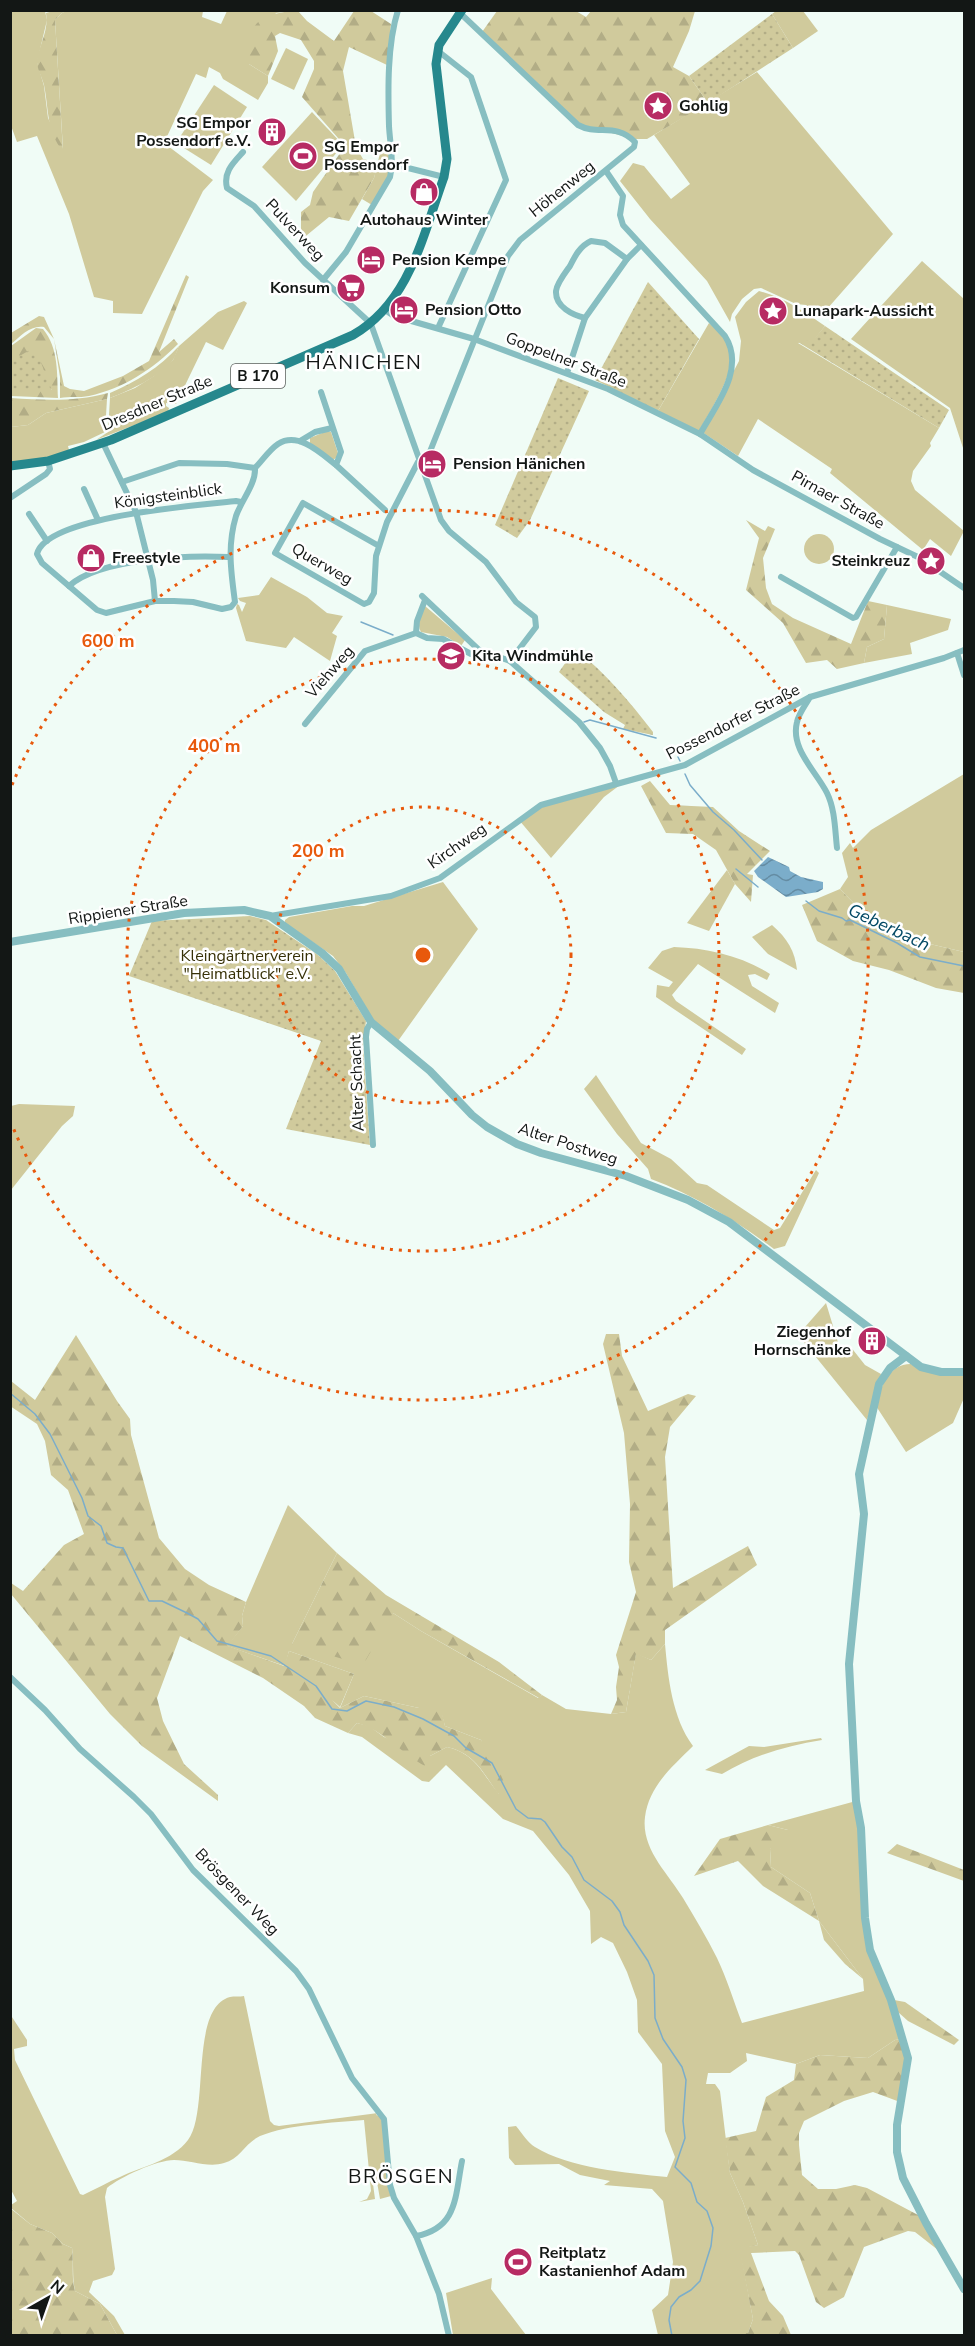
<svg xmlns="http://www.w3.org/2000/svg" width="975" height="2346" viewBox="0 0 975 2346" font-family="'Nunito Sans',sans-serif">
<defs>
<pattern id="forest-firs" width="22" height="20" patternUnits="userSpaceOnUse" patternTransform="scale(1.5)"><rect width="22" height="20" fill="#d0ca9c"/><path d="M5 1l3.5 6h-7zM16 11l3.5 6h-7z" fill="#b2ad86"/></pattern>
<pattern id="garden-dots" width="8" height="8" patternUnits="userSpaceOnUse" patternTransform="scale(1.5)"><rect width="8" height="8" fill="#d0ca9c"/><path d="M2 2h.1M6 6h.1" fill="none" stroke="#b2ad86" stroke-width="1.8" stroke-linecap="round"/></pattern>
<pattern id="water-waves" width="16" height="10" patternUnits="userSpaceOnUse" patternTransform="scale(1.5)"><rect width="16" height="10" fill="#7badca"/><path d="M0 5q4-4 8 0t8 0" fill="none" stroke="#648ca3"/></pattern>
</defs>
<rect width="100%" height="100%" fill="#f0fcf6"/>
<g fill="#d0ca9c">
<path d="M69,10L203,11L202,17L221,24L227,11H290L276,13L249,64L268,76V83L258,100L223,79L220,73L209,67L206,78L196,74L164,143L213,180L203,191L142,314L113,313V301L94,297L69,214L37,136L17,142L10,123V11H45L47,20L37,62L44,86L48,118L63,149L55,20L62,13Z"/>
<path d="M776,11H803L818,31L793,48L772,14Z"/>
<path d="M286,48L308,59L294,90L271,79Z"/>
<path d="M757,72L893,234L820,317L806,305L796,304L761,288L754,289L742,299L732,314L730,322L707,281L650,219L620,181L633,163L644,166L671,199L690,184L654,135Z"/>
<path d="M214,85L247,107L211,165L176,143Z"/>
<path d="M312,112L343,145L296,201L262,167Z"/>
<path d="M380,153L389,154L390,173L372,205L362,199L374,178Z"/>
<path d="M922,261L964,299V451L950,408L851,339Z"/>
<path d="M759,291C783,297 805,312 825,326L814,340L798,343L939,428L930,443L931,446L913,471L911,481L915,490L964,531L951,556L930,539L923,550L830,473L832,469L758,419L738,456L702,432L739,361L741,341L735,317L746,302Z"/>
<path d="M244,301L247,303L223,350L206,342L176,404L166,403V406L169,408L168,412L96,440L108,432L110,398L135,388L154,376L173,360L179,346L218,312Z"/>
<path d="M709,323C718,331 728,340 731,353C735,373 709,413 699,431L658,411Z"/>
<path d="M107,399L105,432L84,442L68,446L69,450L54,456L11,463V427L28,425L46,413Z"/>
<path d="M327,431L331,432L339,456L333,460L310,443V438Z"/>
<circle cx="819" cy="549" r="15"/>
<path d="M271,577L307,597L327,613L343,616L332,633L337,636L330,661L294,637L286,648L246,641L236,608L237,604L239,605L242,612L246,603L240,601L238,598L259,595Z"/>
<path d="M887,605L951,619L948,630L910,643L912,654L864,663L867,647L884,639Z"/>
<path d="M425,606L465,640L461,646L447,637L421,632C416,624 422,614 425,606Z"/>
<path d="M964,774V952L930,944L921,949L874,924L840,889L848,877L842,853L850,843L853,848L871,830Z"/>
<path d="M620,785L604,797L551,858L519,820L542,805Z"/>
<path d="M727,870L735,884L709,931L687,923Z"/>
<path d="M443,882L478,929L398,1041L374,1021L346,973L333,956L285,923V920L289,917L352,906H364Z"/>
<path d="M772,925C787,938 795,951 797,970L768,954L752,937Z"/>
<path d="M674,947C707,948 742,956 770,974L767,980L755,974L748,975L752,986L779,1003L775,1013L698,964L672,995L676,1001L746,1049L742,1055L656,997L657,985L669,987L673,982L648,968L662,951Z"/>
<path d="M596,1075L641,1143L671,1159L697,1183L707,1185L774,1230L780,1228L816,1170L819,1173L785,1246L774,1249C735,1220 696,1196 651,1179L648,1169L617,1134L584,1089Z"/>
<path d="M19,1104L75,1106L73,1116L62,1126L11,1190V1106Z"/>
<path d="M826,1303L840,1349L844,1350L850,1346L865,1365L881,1374L867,1420L798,1335Z"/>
<path d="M911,1364L923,1371L964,1374V1398L953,1423L906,1452L876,1406C881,1387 888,1364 911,1364Z"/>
<path d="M288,1505L337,1553L292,1644L393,1613L421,1631L538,1698L542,1695L566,1709L611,1714L626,1712L636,1653L651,1660L665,1644C668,1677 672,1718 693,1746C672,1767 649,1786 645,1817C641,1849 668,1873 683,1898C695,1918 707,1938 717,1958C727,1979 734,2002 742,2023L864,1991L863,1979L819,1921L810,1893L771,1867L770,1849L788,1830L768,1825L856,1801L869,1950L903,2039L895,2040L868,2058L820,2055L796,2064L746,2053L747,2061L730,2073H708L706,2084H715L720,2091L730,2173L743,2202L758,2245L740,2249L753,2319L748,2333H731V2336L658,2335L652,2310L668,2295L673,2262L663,2201L652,2189L604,2185L610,2181L580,2175L559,2164L515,2165L509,2158L508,2127L516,2126C522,2133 528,2143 535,2147C569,2168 627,2173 667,2177L675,2157L665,2131L662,2064L638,2032L637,2000L627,1972L613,1943L601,1937L591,1944L590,1911L569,1875L533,1831L503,1819L446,1765L429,1782L422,1781L362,1737L348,1733L357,1723L369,1726L384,1737L430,1756L447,1747C476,1754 481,1772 499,1794L481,1740L445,1726L440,1708H419L364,1696L340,1708L354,1674L289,1651L285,1666L227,1646L243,1626L242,1616L246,1602Z"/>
<path d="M821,1738L822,1740C786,1746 753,1755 722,1774L705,1770L749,1746L764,1747Z"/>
<path d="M244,1996L270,2121L274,2125L279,2126L378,2113L376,2115L380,2116L383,2123L391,2196L380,2199L377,2182L373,2184L375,2199L359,2202L367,2199L371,2191L364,2120C332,2123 290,2124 260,2136C245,2143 240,2159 224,2163C208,2168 190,2160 174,2160C157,2160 120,2177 107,2188L105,2197L115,2269L112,2275L93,2281L89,2292L114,2316L125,2335H117L100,2304L75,2291C72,2277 74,2263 72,2248L63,2244L52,2233L30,2224L11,2208V2205L17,2201L10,2188V2014L27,2040V2046L14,2049L15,2060L80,2194L83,2195C96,2189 108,2182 120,2177C143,2166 172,2161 188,2140C210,2111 189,2008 230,1997C234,1996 240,1997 244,1996Z"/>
<path d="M492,2278L491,2289L526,2335H453L446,2293Z"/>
</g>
<g fill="url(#forest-firs)">
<path d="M53,11H69L62,13L55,20L63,151C46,131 49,109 44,85C42,77 36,67 37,59C40,44 49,29 46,13Z"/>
<path d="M290,11H298L307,21L334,41L354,11H371L391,24L387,65L349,47L343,71L356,147L363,159L378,163L374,178L349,221L329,217L301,240V212L310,205L313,192L345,146L302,97L314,69V61L301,40L280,33L275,36L278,51L268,76L249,64C248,28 251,17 290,11Z"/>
<path d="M497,11H576L586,17L591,11H695L689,31L673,67L689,76L708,103L647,139H635L584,126L579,124L482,32Z"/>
<path d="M186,275L189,277L159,352L174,339L178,344C152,370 124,388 89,396C79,398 70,396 60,398V377L54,339L44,327C30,325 21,336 11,344V333L39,316L44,317L54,339L64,386L70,389L84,391L123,376L149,361Z"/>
<path d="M36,328L43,329C59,348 57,375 58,398L11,396V391L52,390L11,361V346Z"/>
<path d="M179,346C177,350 176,356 173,360C161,376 129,391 110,398V393C137,381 159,368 179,346Z"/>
<path d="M108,393L107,399L46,413L28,425L11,427V398C44,400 75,402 108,393Z"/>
<path d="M746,520L765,531L768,526L775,529L763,558L766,588L772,604L793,618L851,644L868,601L887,605L884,639L867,647L864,663L837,669L827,660L806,663L783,623L746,590L759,538Z"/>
<path d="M650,781L670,805L713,807L739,831L770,851L747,874L753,875L751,902L735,884L716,850L693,834L666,833L641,786Z"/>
<path d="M840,889L874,924L920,949L930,944L964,952V993L936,988L889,970L853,961L817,941L802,905Z"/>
<path d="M606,1334H619L622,1356L648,1411L688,1394L696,1396L670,1427L665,1457L673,1588L748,1546L757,1565L665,1630V1644L651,1660L636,1654L626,1712L611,1714L617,1700L616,1687L619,1667L616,1655L636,1592L629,1562L630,1504L624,1433L603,1344Z"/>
<path d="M76,1335L117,1401L130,1419L131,1435L159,1538L185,1569L209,1585L246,1602L242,1616L243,1626L228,1646L284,1666L289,1651L354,1674L340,1707L332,1700L340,1708L364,1696L419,1708H441L445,1726L481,1740L494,1759L506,1787L498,1794C483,1772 474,1753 447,1747L430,1756L425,1766C401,1753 383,1730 357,1723L348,1733L315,1718L304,1706L263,1678L180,1636L157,1698L163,1721L184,1764L218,1795V1801L142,1746L110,1714L11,1594V1583L23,1591L64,1545L84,1534L68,1490L51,1475L45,1441L37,1424L10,1406L11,1381L35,1400Z"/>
<path d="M337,1553L386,1595L499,1662L542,1695L539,1698L421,1631L393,1613L363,1665L292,1644Z"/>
<path d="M768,1825L788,1830L791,1840L770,1849L771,1867L810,1893L819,1921L863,1979L845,1964L824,1940L819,1921L763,1886L738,1861L694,1876L720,1839Z"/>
<path d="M897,1844L964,1870V1881L887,1853Z"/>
<path d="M894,2000L905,2002L959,2040L954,2045L908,2021L898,2012Z"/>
<path d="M903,2039L908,2058L900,2102L873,2092L844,2101L804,2121L799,2133V2145L802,2175L818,2189H836L855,2185L867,2188L918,2215L938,2250L915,2232L908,2231L864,2247L844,2297L824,2308L816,2302L799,2255L795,2251L751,2253L769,2301L783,2316L791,2335H731V2333H748L753,2319L739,2248L758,2245L743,2202L730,2173L725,2138L756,2131L766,2097L794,2080L796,2064L820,2055L868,2058L895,2040Z"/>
<path d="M10,2208L30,2224L52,2233L63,2244L72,2248C74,2263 71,2277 75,2291L100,2304L117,2335H11Z"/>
</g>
<g fill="url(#garden-dots)">
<path d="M772,14L793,48L708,103L689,76Z"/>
<path d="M648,282L699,339L658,411L595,380Z"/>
<path d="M825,326L949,410L939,428L798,342L801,337L806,341L814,339Z"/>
<path d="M35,347L52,391H11V361Z"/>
<path d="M558,378L589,391L530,520L517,538L495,525Z"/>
<path d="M575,649C606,673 629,701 653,732V735L623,729L625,725L604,712L559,672Z"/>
<path d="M250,916L266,920L318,955L335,971L366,1021L363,1046L370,1145L286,1129L321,1041L129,976L152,921Z"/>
</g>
<path fill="url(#water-waves)" d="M768,857L789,867L790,871L801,877L823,882V889L818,892L786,897L758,877L754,871Z"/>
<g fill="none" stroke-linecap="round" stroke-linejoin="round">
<g stroke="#7badca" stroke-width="1.5">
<path d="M361,622L393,635"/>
<path d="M584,722L590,720L656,738"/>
<path d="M678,757L680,761"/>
<path d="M685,774L690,785L713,812L734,830L762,860"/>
<path d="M736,869L758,887"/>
<path d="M806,901L819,911L842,918L846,921L850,920L897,943L920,957L964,966"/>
<path d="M10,1393L35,1414L50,1434L82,1498L88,1516L101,1526L107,1543L116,1547L123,1548L149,1601H162L187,1613L198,1619L217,1641L271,1656L316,1686L332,1709L347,1711L366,1701L394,1707L423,1719L454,1736L466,1748L492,1763L516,1809L528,1818L541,1819L545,1822L562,1847L572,1857L584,1880L612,1901L620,1912L624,1925L648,1961L654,1975L655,2018L663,2039L682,2067L686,2080L683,2121L685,2138L675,2167L691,2183L697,2202L707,2211L713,2228L711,2246L700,2281L691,2290L679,2297L671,2307L669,2320L672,2336"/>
</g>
<g stroke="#87bec1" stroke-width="6">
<path d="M438,51L471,77L506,180L438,328"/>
<path d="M243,152C233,163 223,172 227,188L254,206L305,263L367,320L372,327L441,520L449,531L486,562L516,602L535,617L536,627L510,661"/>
<path d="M392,164L444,177"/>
<path d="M606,171L623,196L620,215L623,225L725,336C746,369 716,405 700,434"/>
<path d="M323,280L346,252L390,177C394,161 390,144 389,126C388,91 387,45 398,10"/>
<path d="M385,310L394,316L474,339L608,389L700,434L753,470L880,539L920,558L964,588"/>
<path d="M585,318C573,315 555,307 556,291C557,283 565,273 570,266C575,256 580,246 591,241L605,243L627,259"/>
<path d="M567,373L585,318L627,259L641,245"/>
<path d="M321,392L341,452L336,465L385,510"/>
<path d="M300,441L315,432L332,428"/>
<path d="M103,443L136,512L153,580L155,601"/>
<path d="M122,482L179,463L227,464L255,468"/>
<path d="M84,489L98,520"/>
<path d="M10,498L46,474L50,469L48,461"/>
<path d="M241,502L236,501C200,505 46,516 37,554L42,563L97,610L106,613L155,601H174L193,602L222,609L231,607L235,602C231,572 227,546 236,516C241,501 256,484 255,468C263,460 269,450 278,444C298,431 321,453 336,465"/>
<path d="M29,514L47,541"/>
<path d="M379,546L303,503L275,553L364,604L369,602L374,593L376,556L387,522L418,462L429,454L508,256L520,240L634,147L635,142C616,122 598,136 578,125L460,13"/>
<path d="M781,577L853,618L856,617L897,547"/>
<path d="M69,586C100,558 188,555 229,557"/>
<path d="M422,596L479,650L510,661L579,722L600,748L610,766L616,783"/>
<path d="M416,633L427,638L443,639L471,654L479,650"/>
<path d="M416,633L417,621L425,600"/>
<path d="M957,653L964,675"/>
<path d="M810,697C805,706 799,713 797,722C790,749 816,771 827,793C835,809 835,830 837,848"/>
<path d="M305,724L365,651L416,633"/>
<path d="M270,916L391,896L440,878L541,805L685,765L810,697L944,658L964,650"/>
<path d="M371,1022L367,1029L366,1037L373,1145"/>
<path d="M10,1677L45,1710L80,1749L134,1797L151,1814L193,1870L296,1971L309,1989L352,2078L384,2119L390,2185L394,2198L416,2236L439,2294L449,2336"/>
<path d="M416,2236C458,2228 455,2196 462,2161"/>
</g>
<g stroke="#87bec1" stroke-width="8">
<path d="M10,942L184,913L244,910L270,916L322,953L339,969L371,1022L430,1071L472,1115L487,1127L517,1144L541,1153L626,1176L688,1200L729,1222L921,1367L941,1372H964"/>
<path d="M906,1356L890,1368L879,1384L859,1474L864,1514L849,1664L856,1801L861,1828L865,1918L870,1950L891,2000L908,2058L897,2125V2152L903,2178L926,2223L964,2289"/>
</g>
<path stroke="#26888d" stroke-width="9" d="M10,466L48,461L111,440L353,335C410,302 423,235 444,177L447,159L436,64L439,45L462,10"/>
</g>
<g fill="none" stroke="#e8590c" stroke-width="3" stroke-dasharray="3 6">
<circle cx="423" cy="955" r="148"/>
<circle cx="423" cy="955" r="296"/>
<path d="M12 785A445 445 0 1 1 12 1125"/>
</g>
<defs>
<g id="sight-disc" transform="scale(1.5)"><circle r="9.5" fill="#b72b63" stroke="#fff"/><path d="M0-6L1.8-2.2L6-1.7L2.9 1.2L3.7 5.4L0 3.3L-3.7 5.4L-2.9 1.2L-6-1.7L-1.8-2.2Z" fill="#fff"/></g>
<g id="building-disc" transform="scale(1.5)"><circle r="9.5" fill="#b72b63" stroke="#fff"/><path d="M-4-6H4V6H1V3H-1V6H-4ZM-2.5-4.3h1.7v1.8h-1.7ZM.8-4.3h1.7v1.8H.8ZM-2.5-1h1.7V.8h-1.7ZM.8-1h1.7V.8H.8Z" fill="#fff"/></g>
<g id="stadium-disc" transform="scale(1.5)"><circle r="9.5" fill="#b72b63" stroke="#fff"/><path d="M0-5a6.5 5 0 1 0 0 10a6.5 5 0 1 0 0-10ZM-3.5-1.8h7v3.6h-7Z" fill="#fff"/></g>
<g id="shop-disc" transform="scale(1.5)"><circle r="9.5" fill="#b72b63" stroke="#fff"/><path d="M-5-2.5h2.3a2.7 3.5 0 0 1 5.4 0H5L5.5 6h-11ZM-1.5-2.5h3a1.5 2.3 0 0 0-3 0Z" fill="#fff"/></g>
<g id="hotel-disc" transform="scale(1.5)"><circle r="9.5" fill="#b72b63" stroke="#fff"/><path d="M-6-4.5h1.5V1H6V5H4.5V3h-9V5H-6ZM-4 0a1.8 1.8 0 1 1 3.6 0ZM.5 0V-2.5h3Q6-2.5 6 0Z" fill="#fff"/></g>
<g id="supermarket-disc" transform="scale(1.5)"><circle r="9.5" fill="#b72b63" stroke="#fff"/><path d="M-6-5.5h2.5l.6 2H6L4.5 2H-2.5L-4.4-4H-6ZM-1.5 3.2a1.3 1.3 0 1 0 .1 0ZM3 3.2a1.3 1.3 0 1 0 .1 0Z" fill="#fff"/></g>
<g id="school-disc" transform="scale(1.5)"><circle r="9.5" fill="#b72b63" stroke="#fff"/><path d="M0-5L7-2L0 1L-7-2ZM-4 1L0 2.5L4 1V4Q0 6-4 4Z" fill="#fff"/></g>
</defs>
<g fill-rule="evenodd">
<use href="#sight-disc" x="658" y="106"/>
<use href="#building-disc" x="272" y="132"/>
<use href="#stadium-disc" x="303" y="156"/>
<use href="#shop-disc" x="424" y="192"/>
<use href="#hotel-disc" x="371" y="260"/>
<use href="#supermarket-disc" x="351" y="288"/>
<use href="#hotel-disc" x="404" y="310"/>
<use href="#sight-disc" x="773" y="311"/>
<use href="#hotel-disc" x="432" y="464"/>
<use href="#shop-disc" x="91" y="558"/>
<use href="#sight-disc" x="931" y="561"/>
<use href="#school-disc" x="451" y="656"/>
<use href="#building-disc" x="872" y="1341"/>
<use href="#stadium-disc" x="518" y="2262"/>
</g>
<g text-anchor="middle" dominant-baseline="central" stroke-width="5" stroke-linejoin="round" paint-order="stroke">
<rect fill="#fff" stroke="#5a5d5b" stroke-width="1.5" x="231" y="364" width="54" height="24" rx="4.5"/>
<g font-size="15" font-weight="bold" fill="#131715">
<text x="258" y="376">B 170</text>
</g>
<g font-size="16" font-weight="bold" fill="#131715" stroke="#fff" text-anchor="start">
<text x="679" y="106">Gohlig</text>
<text x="251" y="123" text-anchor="end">SG Empor<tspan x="251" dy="18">Possendorf e.V.</tspan></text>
<text x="324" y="147">SG Empor<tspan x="324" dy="18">Possendorf</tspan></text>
<text x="424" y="220" text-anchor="middle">Autohaus Winter</text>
<text x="392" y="260">Pension Kempe</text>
<text x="330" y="288" text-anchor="end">Konsum</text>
<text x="425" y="310">Pension Otto</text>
<text x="794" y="311">Lunapark-Aussicht</text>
<text x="453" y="464">Pension Hänichen</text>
<text x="112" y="558">Freestyle</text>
<text x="910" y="561" text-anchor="end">Steinkreuz</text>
<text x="472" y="656">Kita Windmühle</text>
<text x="851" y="1332" text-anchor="end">Ziegenhof<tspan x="851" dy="18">Hornschänke</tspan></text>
<text x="539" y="2253">Reitplatz<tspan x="539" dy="18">Kastanienhof Adam</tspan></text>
</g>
<g font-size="16" fill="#131715" stroke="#fff">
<text transform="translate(562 189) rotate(-39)">Höhenweg</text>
<text transform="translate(295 230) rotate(47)">Pulverweg</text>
<text transform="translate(566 360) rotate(21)">Goppelner Straße</text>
<text transform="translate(157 403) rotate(-23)">Dresdner Straße</text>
<text transform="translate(168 496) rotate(-8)">Königsteinblick</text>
<text transform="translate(838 500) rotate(29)">Pirnaer Straße</text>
<text transform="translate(322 564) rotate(30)">Querweg</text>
<text transform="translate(330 672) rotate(-49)">Viehweg</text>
<text transform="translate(733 722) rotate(-27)">Possendorfer Straße</text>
<text transform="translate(457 846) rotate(-35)">Kirchweg</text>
<text transform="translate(128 910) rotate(-9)">Rippiener Straße</text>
<text transform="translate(357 1083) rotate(-92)">Alter Schacht</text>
<text transform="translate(568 1144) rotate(18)">Alter Postweg</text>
<text transform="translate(237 1892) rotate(46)">Brösgener Weg</text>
</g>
<g font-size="16" fill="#373107" stroke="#fff">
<text x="247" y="956">Kleingärtnerverein<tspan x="247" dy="18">"Heimatblick" e.V.</tspan></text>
</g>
<g font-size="18" font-style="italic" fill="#034965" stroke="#fff">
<text transform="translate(889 927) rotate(25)">Geberbach</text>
</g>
<g font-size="20" letter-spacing="1.5" fill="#131715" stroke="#fff">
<text x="364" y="362">HÄNICHEN</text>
<text x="401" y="2176">BRÖSGEN</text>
</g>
</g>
<circle cx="423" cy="955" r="9" fill="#e8590c" stroke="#fff" stroke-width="3"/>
<g font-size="18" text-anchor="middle" font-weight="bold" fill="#e8590c" stroke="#fff" stroke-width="5" stroke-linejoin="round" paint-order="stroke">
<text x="108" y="647">600 m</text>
<text x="214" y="752">400 m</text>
<text x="318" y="857">200 m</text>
</g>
<rect width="975" height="2346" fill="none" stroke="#131715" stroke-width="24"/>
<g transform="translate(48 2298) rotate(40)" stroke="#ffffff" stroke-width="4.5" paint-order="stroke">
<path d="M0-4.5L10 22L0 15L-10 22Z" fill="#131715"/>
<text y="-9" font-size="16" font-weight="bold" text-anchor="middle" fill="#131715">N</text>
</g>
</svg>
